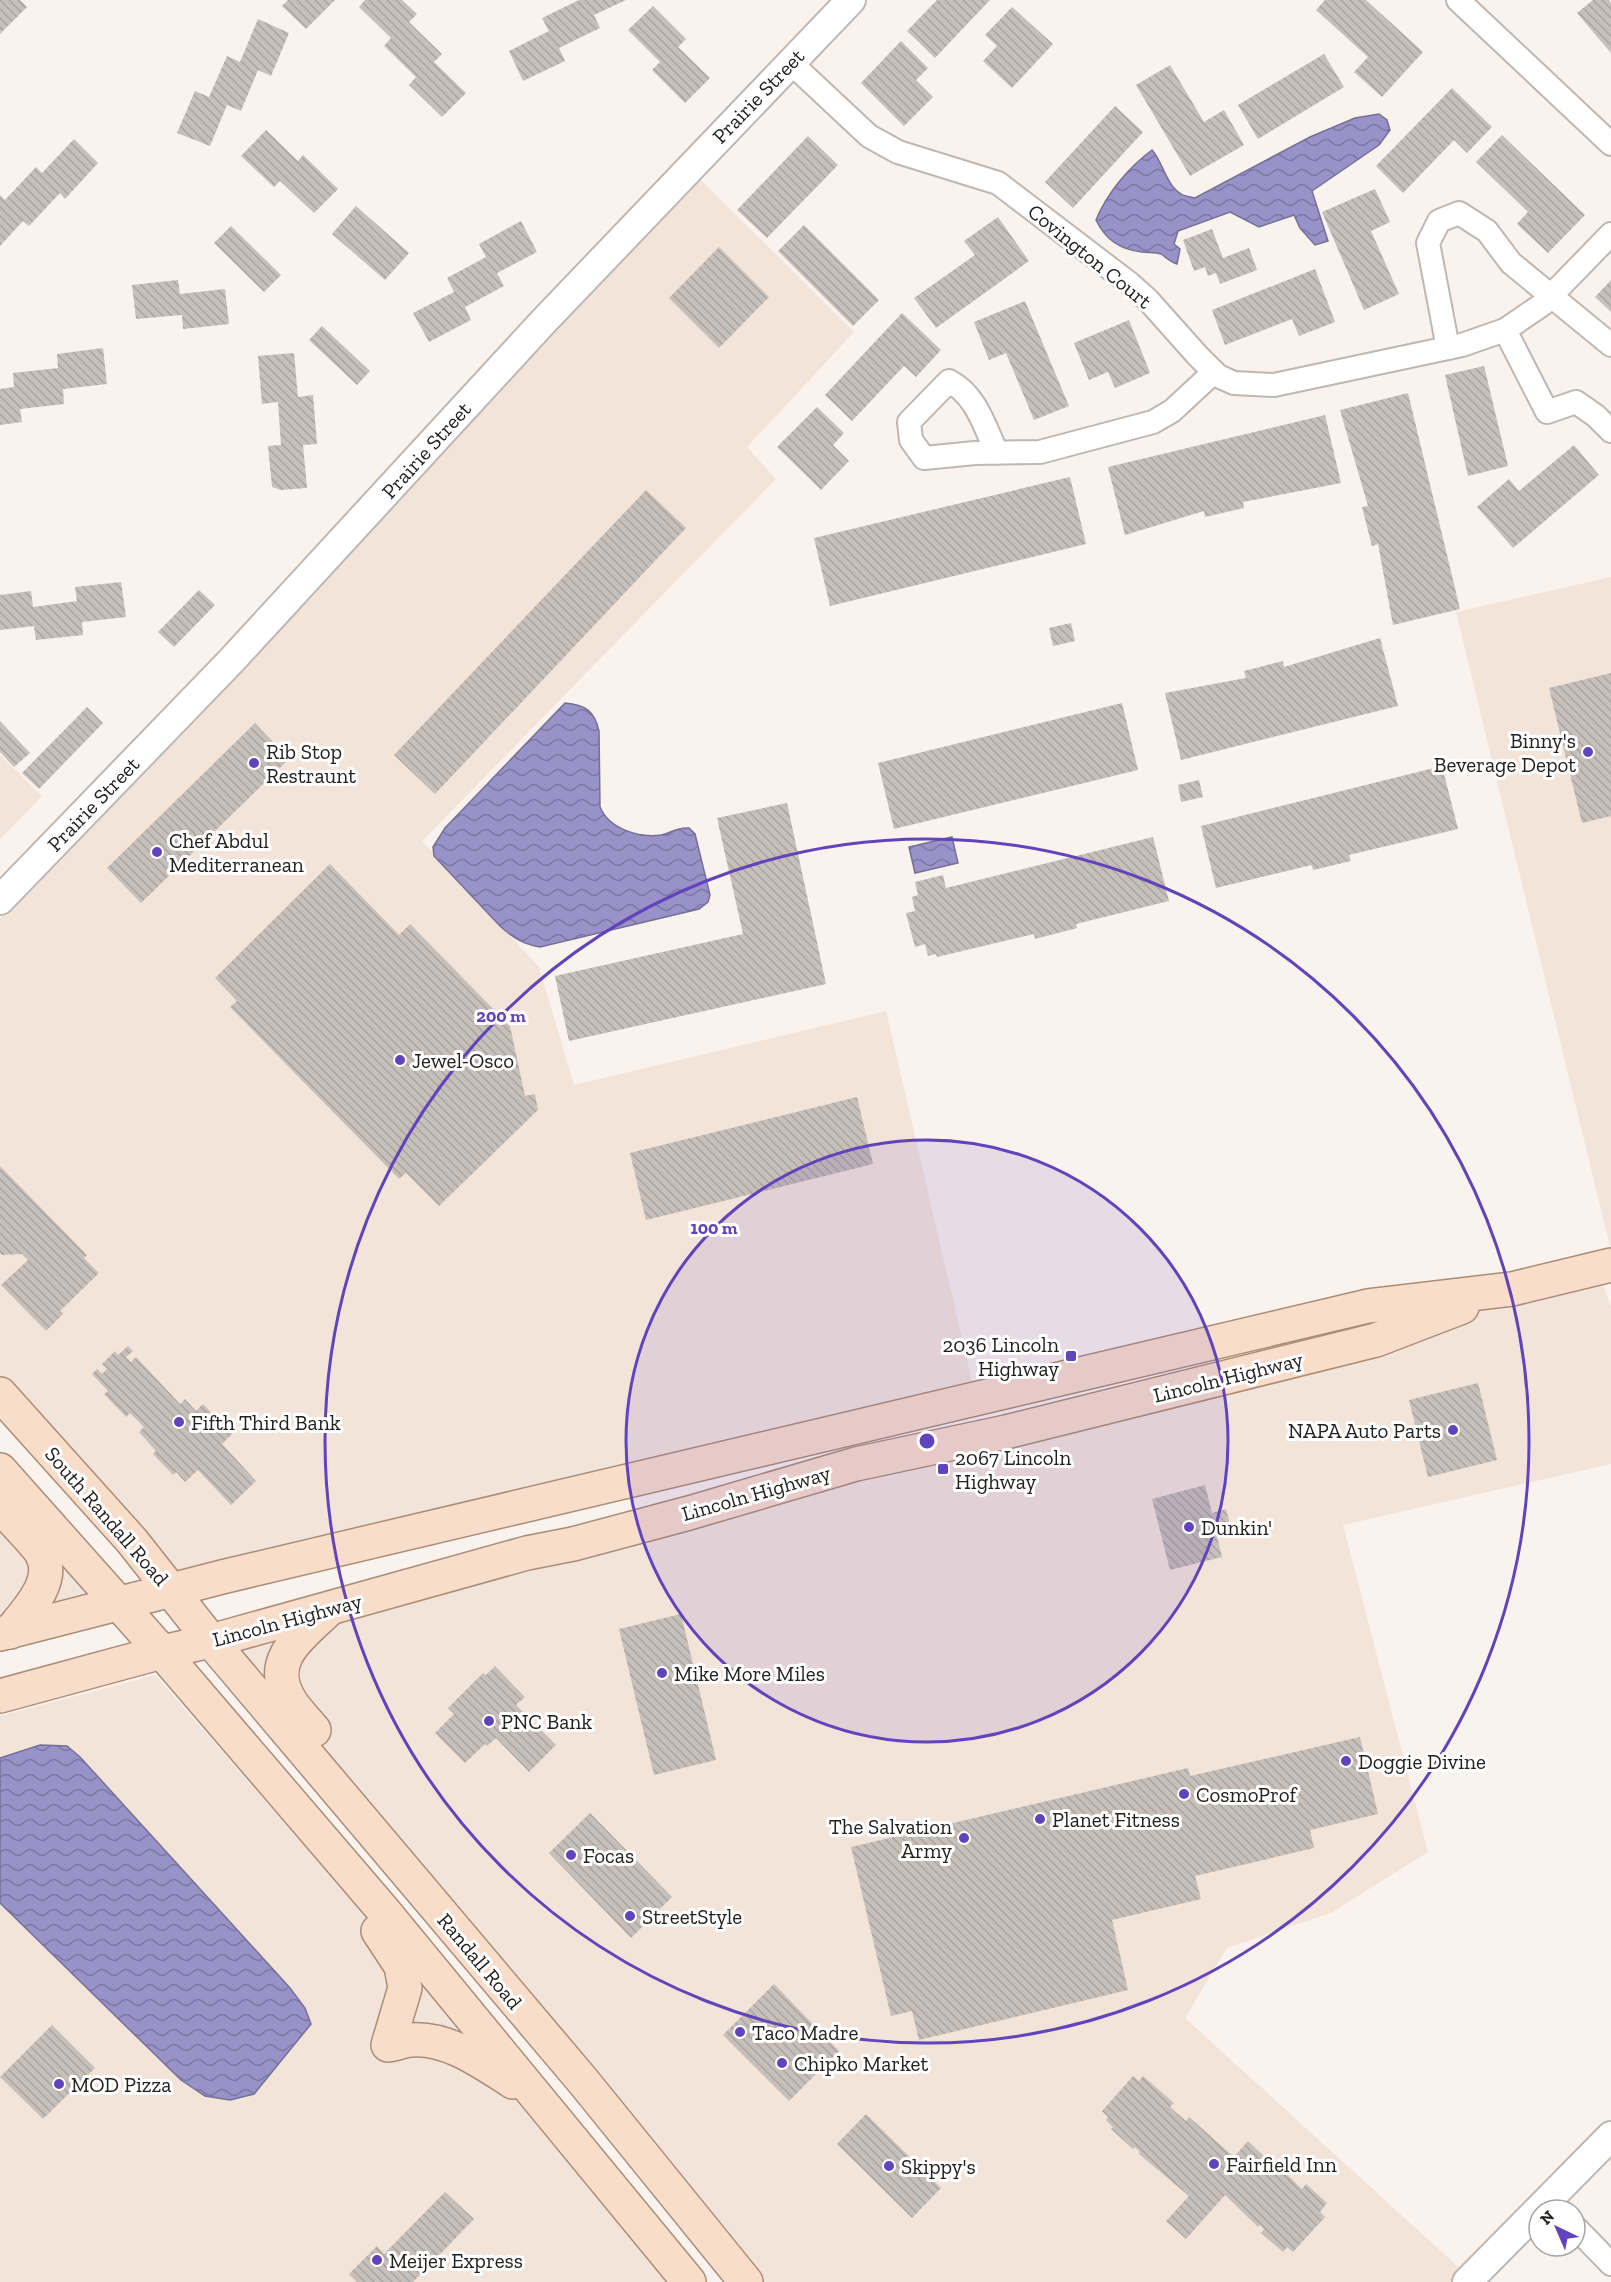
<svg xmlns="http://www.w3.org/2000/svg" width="1611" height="2282" viewBox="0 0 1611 2282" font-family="'Zilla Slab',serif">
<defs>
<pattern id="water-waves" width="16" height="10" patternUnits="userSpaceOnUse" patternTransform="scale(1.5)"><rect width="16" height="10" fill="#9892c9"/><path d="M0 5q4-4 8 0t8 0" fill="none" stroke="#7c77a3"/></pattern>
<pattern id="building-back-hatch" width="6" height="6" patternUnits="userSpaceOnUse" patternTransform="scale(1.5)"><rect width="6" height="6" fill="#c7bfb9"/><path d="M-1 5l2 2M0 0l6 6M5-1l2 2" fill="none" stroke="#aba49f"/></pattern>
</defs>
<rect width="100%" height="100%" fill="#faf2ec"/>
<g fill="#f3e4d9">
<path d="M694,173L854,332L747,447L776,479L422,841L539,967L574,1085L886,1011L974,1390L173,1575L0,1390V918Z"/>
<path d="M1611,577V1251L1456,612Z"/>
<path d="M0,755L42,796L0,839Z"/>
<path d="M1601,1278L1611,1307V1464L1343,1525L1428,1852L1331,1913L1227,1948L1185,2018L1465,2273L1456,2282H758L230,1645L519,1564Z"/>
<path d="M0,1482L109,1601L0,1630Z"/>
<path d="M155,1675L441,2001L670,2282H0V1716Z"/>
</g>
<g fill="url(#water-waves)" stroke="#757096" stroke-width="1.5">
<path d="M1379,114L1387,120L1390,130L1379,145L1312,191L1328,241L1315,245L1300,228L1294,215L1259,227L1230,212L1178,231L1174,244L1180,249L1177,264C1170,262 1167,258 1161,254C1155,252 1148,253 1142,252C1121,250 1105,239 1096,220C1107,193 1129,167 1152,150C1163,162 1166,185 1181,194C1184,196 1191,197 1195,198L1310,137L1355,118Z"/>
<path d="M565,703C585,705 594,710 599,731L600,807C609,829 639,838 661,835C672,833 676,827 689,828L695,834L710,895L708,902L699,909L540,947C523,944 513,938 500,926L434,856L433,847L445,828Z"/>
<path d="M952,837L958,863L915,873L909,847Z"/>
<path d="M40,1745L67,1746L80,1757L290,1988L305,2008L311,2024L254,2094L230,2100L205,2096L181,2080L0,1903V1758Z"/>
</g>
<g fill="url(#building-back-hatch)">
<path d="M0,0H20L27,7L0,34Z"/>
<path d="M288,0H335L306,29L282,6Z"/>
<path d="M365,0H402L417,14L409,22L442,54L434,62L466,93L442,117L409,85L416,77L384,46L391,38L359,7Z"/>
<path d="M579,0H626L594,15L600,28L559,48L565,61L523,81L509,51L549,31L542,18Z"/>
<path d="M937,0H990L935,58L907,31Z"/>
<path d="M1325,0H1366L1423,52L1382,97L1354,72L1368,57L1316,10Z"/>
<path d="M1593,0H1609L1611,3V53L1577,13Z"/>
<path d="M653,6L686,39L678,47L710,78L685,103L652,70L660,62L628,30Z"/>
<path d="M1012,7L1053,44L1012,88L983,61L997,46L985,35Z"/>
<path d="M258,19L289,33L271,76L258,70L241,111L227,105L210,146L177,133L195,91L209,97L227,56L240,62Z"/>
<path d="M901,41L928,68L916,80L933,97L904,126L861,83Z"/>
<path d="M1324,54L1344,87L1258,139L1238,105Z"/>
<path d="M1170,65L1204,122L1224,110L1244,145L1190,176L1136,85Z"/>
<path d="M1452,88L1492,127L1467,153L1454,140L1403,193L1376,166Z"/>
<path d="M1115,106L1143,132L1073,208L1045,182Z"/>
<path d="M266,130L298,161L303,155L338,189L314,213L280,181L274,187L241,156Z"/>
<path d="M1502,135L1585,215L1548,253L1517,224L1528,212L1476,162Z"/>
<path d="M808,136L838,165L767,238L737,210Z"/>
<path d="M74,139L98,163L65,199L60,193L29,226L23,221L0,246V195L5,200L36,167L42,173Z"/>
<path d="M1375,189L1390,222L1371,231L1399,294L1364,310L1322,212Z"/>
<path d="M356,206L409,253L385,280L332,234Z"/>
<path d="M998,217L1029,261L936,328L914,298L975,255L964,241Z"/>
<path d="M521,221L537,252L497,273L504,286L465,307L471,320L429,342L413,313L454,292L447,278L486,257L479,244Z"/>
<path d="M804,225L879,300L853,326L778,251Z"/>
<path d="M231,226L281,275L264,292L214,243Z"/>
<path d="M1212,229L1223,258L1249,248L1257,270L1220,284L1216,273L1208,276L1205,267L1194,271L1183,240Z"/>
<path d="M719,247L769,297L719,348L669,298Z"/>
<path d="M1315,269L1335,322L1299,336L1292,319L1225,345L1212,310Z"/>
<path d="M178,280L180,294L225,289L229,324L183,329L182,315L136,319L132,285Z"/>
<path d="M1611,280V312L1595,297Z"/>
<path d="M1025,301L1069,406L1034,420L1006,353L989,360L974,322Z"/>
<path d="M902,313L941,350L916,377L904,366L852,421L825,395Z"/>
<path d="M1129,320L1150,373L1115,388L1108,372L1089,380L1074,343Z"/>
<path d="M322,326L370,371L357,385L309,340Z"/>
<path d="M103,348L107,384L63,389L64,404L20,409L22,422L0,425V389L14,387L13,373L58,368L57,354Z"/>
<path d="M294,353L298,397L313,395L317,444L303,445L307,488L281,490L272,487L268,446L281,445L278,402L262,404L258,356Z"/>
<path d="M1484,366L1508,466L1468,476L1445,375Z"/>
<path d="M1408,393L1460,609L1393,625L1378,544L1372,546L1362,507L1368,506L1340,410Z"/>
<path d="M817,407L844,433L833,445L849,461L821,490L777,447Z"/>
<path d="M1325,415L1341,483L1243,502L1244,508L1205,517L1204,511L1125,535L1108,467Z"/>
<path d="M1574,445L1599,475L1513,548L1477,507L1509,479L1519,491Z"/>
<path d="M1070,477L1086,544L830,606L814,538Z"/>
<path d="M646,490L686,528L435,794L394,755Z"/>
<path d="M121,582L126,617L82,622L83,635L36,640L34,626L0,630V595L31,591L33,607L77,601L75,587Z"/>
<path d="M199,590L215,605L174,647L158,632Z"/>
<path d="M1071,623L1075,641L1053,646L1049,628Z"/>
<path d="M1380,638L1398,706L1181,760L1165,693L1246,678L1244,671L1283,661L1284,667Z"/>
<path d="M1611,673V816L1582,823L1549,688Z"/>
<path d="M1122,703L1138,770L894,829L878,763Z"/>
<path d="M87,707L103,723L39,789L22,773Z"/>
<path d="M0,721L30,753L14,767L0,752Z"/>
<path d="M255,723L289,759L141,903L107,868Z"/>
<path d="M1442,766L1458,829L1349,855L1351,861L1313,870L1312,865L1216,888L1201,826Z"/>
<path d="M1199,780L1203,797L1181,802L1178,785Z"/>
<path d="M787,803L826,984L569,1041L555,976L743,934L717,818Z"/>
<path d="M1153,837L1169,901L1076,924L1077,928L1035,939L1034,934L937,957L936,954L928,956L925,944L915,947L906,913L915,911L912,897L918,895L915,882L943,875L946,888Z"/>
<path d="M330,864L399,935L410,924L510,1026L525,1096L535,1094L538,1110L439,1206L406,1173L399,1179L230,1007L237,1001L215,978Z"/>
<path d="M857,1097L873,1164L646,1220L630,1153Z"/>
<path d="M0,1166L87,1255L84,1258L99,1273L60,1311L63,1314L46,1331L1,1285L28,1260L22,1254L2,1255L0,1253Z"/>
<path d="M128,1346L133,1351L126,1357L131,1362L136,1357L180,1404L185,1399L196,1411L203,1404L232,1434L222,1444L256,1481L231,1505L198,1470L185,1482L176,1472L173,1475L153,1454L156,1451L139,1432L144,1427L130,1413L126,1417L104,1394L108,1391L92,1374L97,1369L102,1374L107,1369L102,1364L115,1351L118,1355Z"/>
<path d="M1478,1383L1497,1460L1428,1477L1409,1400Z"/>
<path d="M1205,1485L1212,1513L1226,1509L1230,1524L1215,1528L1222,1557L1170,1570L1152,1499Z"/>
<path d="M681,1614L716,1760L654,1775L619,1629Z"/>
<path d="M495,1666L525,1697L516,1705L556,1745L529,1772L496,1738L487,1746L485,1744L465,1763L435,1733L454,1714L448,1708L483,1673L486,1675Z"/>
<path d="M1360,1737L1378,1814L1310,1830L1314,1848L1195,1876L1201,1899L1112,1920L1128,1990L919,2040L912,2011L891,2016L851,1847L1188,1768L1190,1776Z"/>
<path d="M590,1813L672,1897L631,1938L549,1853Z"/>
<path d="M774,1984L839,2051L789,2101L723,2035Z"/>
<path d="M52,2025L95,2068L43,2119L0,2077Z"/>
<path d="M1133,2076L1139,2081L1143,2076L1174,2103L1170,2107L1186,2121L1189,2117L1234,2157L1248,2141L1266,2158L1267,2156L1302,2189L1306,2184L1327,2203L1320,2212L1325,2217L1293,2252L1287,2247L1283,2252L1261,2233L1264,2229L1260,2225L1258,2227L1225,2195L1186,2239L1166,2221L1189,2196L1139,2154L1140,2152L1135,2147L1133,2149L1111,2129L1113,2127L1106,2120L1108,2117L1102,2111Z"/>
<path d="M866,2114L941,2188L912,2218L837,2144Z"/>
<path d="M445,2192L474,2219L413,2282H357L349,2274L377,2246L384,2254Z"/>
</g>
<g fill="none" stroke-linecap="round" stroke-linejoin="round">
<g stroke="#bfb7b2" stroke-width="26">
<g id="minor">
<path d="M1458,0L1611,144"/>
<path d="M790,62L869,136L898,152L998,183L1129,283L1148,300L1197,355L1218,376L1234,383L1274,385L1462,345L1505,330L1543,304L1611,234"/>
<path d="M1505,330L1547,412L1576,402L1596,416L1611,431"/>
<path d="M1448,348L1428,243L1439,221L1459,213L1487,231L1511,263L1611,345"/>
<path d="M997,453C984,425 976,395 949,381L909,422L911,440L924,458L975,453L1040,452L1153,422L1172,411L1214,372"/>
<path d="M1575,2227L1611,2264"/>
</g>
</g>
<g stroke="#bfb7b2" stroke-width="32">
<g id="tertiary">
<path d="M0,900L231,661L543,322L851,0"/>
<path d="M1467,2282L1611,2136"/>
</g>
</g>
<g stroke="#aa8d77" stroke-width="36">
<g id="primary">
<path d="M0,1394L132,1541L211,1641L583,2081L746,2282"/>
<path d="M0,1470L162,1652L383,1910L689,2282"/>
<path d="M0,1506C8,1516 40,1547 43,1557C55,1583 25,1613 10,1632"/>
<path d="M0,1634L226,1576L1368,1306L1512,1289L1611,1265"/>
<path d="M0,1696L162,1652L211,1641L527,1553L573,1544L689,1513L856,1464L1006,1432L1376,1340L1462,1307"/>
<path d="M314,1730C306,1720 294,1709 288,1697C267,1659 302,1635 327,1611"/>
<path d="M378,1931L401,1966L405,1988L388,2045C395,2044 403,2041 411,2040C448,2037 483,2063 513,2082"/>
</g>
</g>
<use href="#minor" stroke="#fff" stroke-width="22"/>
<use href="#tertiary" stroke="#fff" stroke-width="28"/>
<use href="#primary" stroke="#f8ddca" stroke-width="33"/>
</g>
<circle cx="927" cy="1441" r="301" fill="#6143bb" fill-opacity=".12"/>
<g fill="none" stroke="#6143bb" stroke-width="3">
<circle cx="927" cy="1441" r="301"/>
<circle cx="927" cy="1441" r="602"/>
</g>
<g fill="#6143bb" stroke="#fff" stroke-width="2">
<circle cx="1588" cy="752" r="6"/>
<circle cx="254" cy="763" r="6"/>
<circle cx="157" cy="852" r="6"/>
<circle cx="400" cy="1060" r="6"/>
<rect x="1065" y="1350" width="12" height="12" rx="3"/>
<circle cx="179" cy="1422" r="6"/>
<circle cx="1453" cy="1430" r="6"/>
<rect x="937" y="1463" width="12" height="12" rx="3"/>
<circle cx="1189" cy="1527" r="6"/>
<circle cx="662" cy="1673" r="6"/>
<circle cx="489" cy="1721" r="6"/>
<circle cx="1346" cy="1761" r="6"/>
<circle cx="1184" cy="1794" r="6"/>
<circle cx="1040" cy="1819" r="6"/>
<circle cx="964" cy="1838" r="6"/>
<circle cx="571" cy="1855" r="6"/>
<circle cx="630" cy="1916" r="6"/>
<circle cx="740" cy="2032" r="6"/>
<circle cx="782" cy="2063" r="6"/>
<circle cx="59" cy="2084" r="6"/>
<circle cx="1214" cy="2164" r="6"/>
<circle cx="889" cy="2166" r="6"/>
<circle cx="377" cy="2260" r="6"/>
</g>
<g text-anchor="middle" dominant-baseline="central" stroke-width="6" stroke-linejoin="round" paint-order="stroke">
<g font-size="21" fill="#23211e" stroke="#fff">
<text transform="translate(758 96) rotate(-46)">Prairie Street</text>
<text transform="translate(1090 256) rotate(39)">Covington Court</text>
<text transform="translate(426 450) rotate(-48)">Prairie Street</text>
<text transform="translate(93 804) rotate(-46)">Prairie Street</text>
<text transform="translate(1228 1377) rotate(-14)">Lincoln Highway</text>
<text transform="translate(756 1493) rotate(-16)">Lincoln Highway</text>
<text transform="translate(107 1516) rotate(49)">South Randall Road</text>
<text transform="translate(287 1620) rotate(-15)">Lincoln Highway</text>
<text transform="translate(480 1961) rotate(50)">Randall Road</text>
</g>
<g font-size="21" fill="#23211e" stroke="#fff" text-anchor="start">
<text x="1576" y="740" text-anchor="end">Binny's<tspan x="1576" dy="24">Beverage Depot</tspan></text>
<text x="266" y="751">Rib Stop<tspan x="266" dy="24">Restraunt</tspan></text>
<text x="169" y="840">Chef Abdul<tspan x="169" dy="24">Mediterranean</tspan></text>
<text x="412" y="1060">Jewel-Osco</text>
<text x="1059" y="1344" text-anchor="end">2036 Lincoln<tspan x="1059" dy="24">Highway</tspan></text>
<text x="191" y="1422">Fifth Third Bank</text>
<text x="1441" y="1430" text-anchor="end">NAPA Auto Parts</text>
<text x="955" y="1457">2067 Lincoln<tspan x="955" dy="24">Highway</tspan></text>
<text x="1201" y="1527">Dunkin'</text>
<text x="674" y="1673">Mike More Miles</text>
<text x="501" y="1721">PNC Bank</text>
<text x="1358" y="1761">Doggie Divine</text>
<text x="1196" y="1794">CosmoProf</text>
<text x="1052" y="1819">Planet Fitness</text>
<text x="952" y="1826" text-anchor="end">The Salvation<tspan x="952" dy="24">Army</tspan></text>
<text x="583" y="1855">Focas</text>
<text x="642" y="1916">StreetStyle</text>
<text x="752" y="2032">Taco Madre</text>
<text x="794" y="2063">Chipko Market</text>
<text x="71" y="2084">MOD Pizza</text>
<text x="1226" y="2164">Fairfield Inn</text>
<text x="901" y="2166">Skippy's</text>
<text x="389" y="2260">Meijer Express</text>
</g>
</g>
<circle cx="927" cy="1441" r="9" fill="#6143bb" stroke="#fff" stroke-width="3"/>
<g font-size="18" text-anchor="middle" font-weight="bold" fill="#6143bb" stroke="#fff" stroke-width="6" stroke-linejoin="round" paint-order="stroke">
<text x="501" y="1022">200 m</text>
<text x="714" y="1234">100 m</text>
</g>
<g transform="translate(1557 2228) rotate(316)"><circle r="28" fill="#ffffff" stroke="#a7a6a5" stroke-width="1.5"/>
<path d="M0-4.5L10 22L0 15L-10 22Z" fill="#6143bb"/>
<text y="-9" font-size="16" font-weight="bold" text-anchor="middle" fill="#23211e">N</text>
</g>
</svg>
